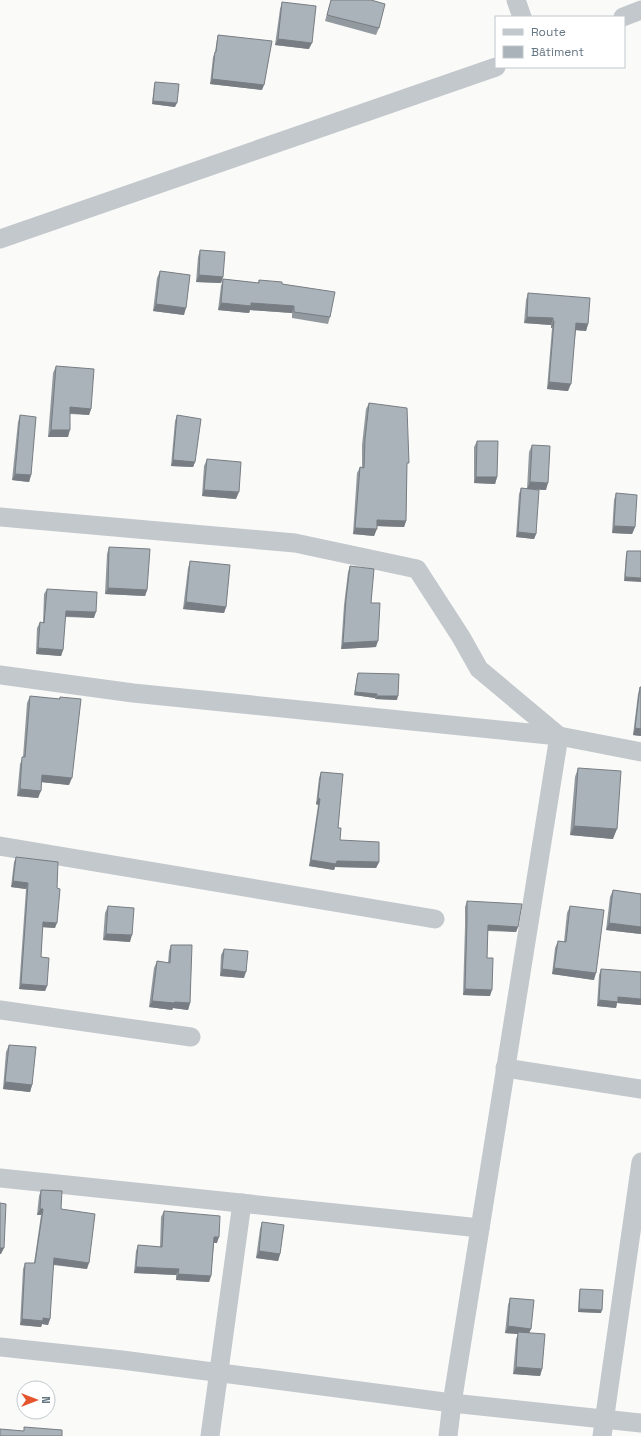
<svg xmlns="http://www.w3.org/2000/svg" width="641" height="1436" viewBox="0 0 641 1436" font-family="'Space Grotesk',sans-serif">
<rect width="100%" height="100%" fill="#fafaf8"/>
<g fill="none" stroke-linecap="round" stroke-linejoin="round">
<g stroke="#c3c8cc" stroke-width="19">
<path d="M516,0L522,17"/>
<path d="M623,17L641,10"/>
<path d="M0,239L496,67"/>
<path d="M0,517L295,543L417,569L461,637L479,669L559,736L641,752"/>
<path d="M0,675L133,693L559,736L452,1403L448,1436"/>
<path d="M0,846L435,919"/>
<path d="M0,1010L191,1037"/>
<path d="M505,1068L641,1089"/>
<path d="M0,1178L480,1228"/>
<path d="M0,1347L122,1360L452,1403L641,1423"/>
<path d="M210,1436L242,1203"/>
<path d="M602,1436L641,1162"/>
</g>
</g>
<g fill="#929a9f">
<path d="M331,0H371L379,28L376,35L325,21Z"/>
<path d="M282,2L309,49L275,45L280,9Z"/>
<path d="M218,35L262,90L210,84L213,57L215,52L217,39Z"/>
<path d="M155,82L175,107L152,104L154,85Z"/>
<path d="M200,250L223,277L221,283L196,282L198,257Z"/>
<path d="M160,271L184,315L153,311L157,278Z"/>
<path d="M223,279L258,283L259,280L282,284L330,317L328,324L292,318V313L250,310L249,313L218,310L221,286Z"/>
<path d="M528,293L588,324L586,331L576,330L568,391L547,389L552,328H551V325L524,323L526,300Z"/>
<path d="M56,366L91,409L89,415L70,414L68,437H48L53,373Z"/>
<path d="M369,403L407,468L406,521L404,527L377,526L374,536L353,534L357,473L360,467L362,468V445L366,409Z"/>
<path d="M20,415L31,475L29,482L12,480L18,422Z"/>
<path d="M177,415L195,462L193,467L171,466L175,421Z"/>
<path d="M477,441L497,477L495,484L474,483V447Z"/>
<path d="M532,445L546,490L527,489L536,534L534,539L516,537L519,494L521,488L527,489L529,452Z"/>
<path d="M207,459L236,499L202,496L204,466Z"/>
<path d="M616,493L635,527L632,534L612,533L614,500Z"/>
<path d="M109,547L147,590L145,596L105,594L107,554Z"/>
<path d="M627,551H641L624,581L626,554Z"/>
<path d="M190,561L226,607L224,613L183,609L188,568Z"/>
<path d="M350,566L371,603L376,647L341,649L344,605L348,572Z"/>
<path d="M47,589L94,618L65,617L63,650L61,656L36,654L37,628L40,622L43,623L44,594Z"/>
<path d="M358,673L397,700L375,699V698L354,695L357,676Z"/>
<path d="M640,687H641V736L633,735L638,694Z"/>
<path d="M30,696L59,699L60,697L69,785L42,782L38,798L17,796L20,764L23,757L27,703Z"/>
<path d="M578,768L613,839L570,835L575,777Z"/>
<path d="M321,772L338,828L340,840L379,862L376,868L335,867L334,870L309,866L318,805L316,804L319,778Z"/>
<path d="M16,857L57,888L55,928L42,927L41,957L47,986L45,991L19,989L26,889L11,887L14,862Z"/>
<path d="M613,890L641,894V934L606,930L610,897Z"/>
<path d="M467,901L518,927L516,932L488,931L487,958L490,996L463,995L465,926V907Z"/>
<path d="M108,906L130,942L103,940L105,913Z"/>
<path d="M570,906L594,980L552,974L555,948L558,941L564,942L567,913Z"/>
<path d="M171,945L190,1003L188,1010L173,1008L172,1010L149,1007L154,968L157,961L168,963L169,951Z"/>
<path d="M224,949L244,978L220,976L221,955Z"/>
<path d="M601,969L641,1005L617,1003L616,1008L597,1006L599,975Z"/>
<path d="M9,1045L32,1085L30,1092L3,1089L6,1052Z"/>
<path d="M41,1190L61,1209L87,1269L53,1265L50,1319L48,1325L42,1324L41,1327L20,1325L23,1269L25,1263H34L41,1215H37L39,1196Z"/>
<path d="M164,1211L217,1243H214L211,1276L209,1282L176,1280V1275L134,1273L136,1251L138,1245L160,1247L161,1217Z"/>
<path d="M262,1222L280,1254L278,1261L256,1258L260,1229Z"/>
<path d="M580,1289L601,1313L578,1312L579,1293Z"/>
<path d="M510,1298L531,1329L529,1333L542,1369L540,1376L513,1374L516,1339L518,1334L505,1333L508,1305Z"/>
</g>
<g fill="#777d82">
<path d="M278,39L312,43L309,49L275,45Z"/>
<path d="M212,79L264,85L262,90L210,84Z"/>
<path d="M153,101L177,103L175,107L152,104Z"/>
<path d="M199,275L223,277L221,283L196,282Z"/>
<path d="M221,303H251L294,306L292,313L250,310L249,313L218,310Z"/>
<path d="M156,304L186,308L184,315L153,311Z"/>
<path d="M527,317L553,318L551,325L524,323Z"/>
<path d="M553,321H554L552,328H551Z"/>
<path d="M576,323L588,324L586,331L574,330Z"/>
<path d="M549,382L571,384L568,391L547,389Z"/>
<path d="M70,407L91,409L89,415L68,413Z"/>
<path d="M51,430H70L68,437H48Z"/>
<path d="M173,460L195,462L193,467L171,466Z"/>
<path d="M15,474L31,475L29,482L12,480Z"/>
<path d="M476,477H497L495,484L474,483Z"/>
<path d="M530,482L548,483L546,490L527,489Z"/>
<path d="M204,490L239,492L236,499L202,496Z"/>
<path d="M377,520L406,521L404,527L375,526Z"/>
<path d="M614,526L635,527L632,534L612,533Z"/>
<path d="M355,528L377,529L374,536L353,534Z"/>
<path d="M518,532L536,534L534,539L516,537Z"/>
<path d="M625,577L641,578V582L624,581Z"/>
<path d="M108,588L147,590L145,596L105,594Z"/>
<path d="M186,602L226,607L224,613L183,609Z"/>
<path d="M66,611L96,612L94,618L64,616Z"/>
<path d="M378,641L376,647L341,649L343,643Z"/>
<path d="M38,648L63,650L61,656L36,654Z"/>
<path d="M355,692L377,694L375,698L354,695Z"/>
<path d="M377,696H398L397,700L375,699Z"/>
<path d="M635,728L641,729V736L633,735Z"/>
<path d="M42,775L72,778L69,785L40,782Z"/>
<path d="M20,789L41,791L38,798L17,796Z"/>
<path d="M318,798L320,799L318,805L316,804Z"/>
<path d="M574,826L617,829L613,839L570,835Z"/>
<path d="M311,860L337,861L379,862L376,868L335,867L334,870L309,866Z"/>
<path d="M13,881L28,883L26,889L11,887Z"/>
<path d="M43,922L57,923L55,928L41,927Z"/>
<path d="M609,923L641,927V934L606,930Z"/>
<path d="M488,925L518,927L516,932L486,930Z"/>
<path d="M106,934L132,935L130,942L103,940Z"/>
<path d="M554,968L596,973L594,980L552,974Z"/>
<path d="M222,969L246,972L244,978L220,976Z"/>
<path d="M21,984L47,986L45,991L19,989Z"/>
<path d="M465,989L492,990L490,996L463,995Z"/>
<path d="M618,997L641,999V1005L617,1003L616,1008L597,1006L599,1000Z"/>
<path d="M152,1001L175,1002L190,1003L188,1010L173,1008L172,1010L149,1007Z"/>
<path d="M5,1082L32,1085L30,1092L3,1089Z"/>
<path d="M40,1209H43L41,1215H37Z"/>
<path d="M214,1237H219L217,1243H212Z"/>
<path d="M0,1248H4L1,1254H0Z"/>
<path d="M259,1251L280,1254L278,1261L256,1258Z"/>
<path d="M54,1258L89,1263L87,1269L51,1264Z"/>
<path d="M136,1267L179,1269L176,1275L134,1273Z"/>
<path d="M178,1274L211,1276L209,1282L176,1280Z"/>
<path d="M579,1309L602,1310L601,1313L578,1312Z"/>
<path d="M43,1318L50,1319L48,1325L42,1324L41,1327L20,1325L22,1319Z"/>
<path d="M508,1326L531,1329L528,1335L518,1332V1334L505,1333Z"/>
<path d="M516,1367L542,1369L540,1376L513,1374Z"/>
</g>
<g fill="#aab3b9" stroke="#777d82">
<path d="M331,0H371L385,4L379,28L327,15Z"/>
<path d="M282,2L316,6L312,43L278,39Z"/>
<path d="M218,35L272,41L264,85L212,79L215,52H216Z"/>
<path d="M155,82L179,84L177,103L153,101Z"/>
<path d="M200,250L225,252L223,277L199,275Z"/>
<path d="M160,271L190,275L186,308L156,304Z"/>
<path d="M223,279L259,283V280L282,282V284L335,292L330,317L294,312V306L251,303V306L221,303Z"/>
<path d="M528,293L590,298L588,324L576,323L571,384L549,382L554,321H553V318L527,317Z"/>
<path d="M56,366L94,369L91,409L70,407V430H51Z"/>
<path d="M369,403L407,408L409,463H407L406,521L377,520V529L355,528L360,467L364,468L365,439Z"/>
<path d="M20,415L36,417L31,475L15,474Z"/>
<path d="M177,415L201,419L195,462L173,460Z"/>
<path d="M477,441H498L497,477H476Z"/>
<path d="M532,445L550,446L548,483L530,482Z"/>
<path d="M207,459L241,462L239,492L204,490Z"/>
<path d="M521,488L539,490L536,534L518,532Z"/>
<path d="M616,493L637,495L635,527L614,526Z"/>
<path d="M109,547L150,549L147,590L108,588Z"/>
<path d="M627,551H641V578L625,577Z"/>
<path d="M190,561L230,565L226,607L186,602Z"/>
<path d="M350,566L374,569L371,603H380L378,641L343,643L346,599Z"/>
<path d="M47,589L97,592L96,612L66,611L63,650L38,648L40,622L44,623Z"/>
<path d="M358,673L399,674L398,696H377V694L355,692Z"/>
<path d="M640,687H641V729L635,728Z"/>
<path d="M30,696L60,699V697L81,699L72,778L42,775L41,791L20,789L22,757H25Z"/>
<path d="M578,768L621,771L617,829L574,826Z"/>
<path d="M321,772L343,774L338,828H341L340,840L379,842V862L337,861L336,864L311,860L320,799L318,798Z"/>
<path d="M16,857L58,862L57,888L60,889L57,923L43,922L41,957L49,958L47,986L21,984L28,883L13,881Z"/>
<path d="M613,890L641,894V927L609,923Z"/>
<path d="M467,901L522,904L518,927L488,925L487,958H493L492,990L465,989L467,921Z"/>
<path d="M108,906L134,908L132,935L106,934Z"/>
<path d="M570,906L604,910L596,973L554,968L558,941L566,942Z"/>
<path d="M171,945H192L190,1003L175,1002L174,1003L152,1001L157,961L170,963Z"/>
<path d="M224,949L248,951L246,972L222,969Z"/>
<path d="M601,969L641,972V999L618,997V1002L599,1000Z"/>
<path d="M9,1045L36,1047L32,1085L5,1082Z"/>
<path d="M41,1190L62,1191L61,1209L95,1214L89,1263L54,1258L50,1319L43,1318V1321L22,1319L25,1263H35L43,1209H40Z"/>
<path d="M0,1203L6,1204L4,1248H0Z"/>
<path d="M164,1211L220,1216L219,1237H214L211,1276L178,1274L179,1269L136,1267L138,1245L162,1247Z"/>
<path d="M262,1222L284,1225L280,1254L259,1251Z"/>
<path d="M580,1289L603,1290L602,1310L579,1309Z"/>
<path d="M510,1298L534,1300L531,1329L508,1326Z"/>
<path d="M518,1332L545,1334L542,1369L516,1367Z"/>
<path d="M24,1427L62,1430V1436H0V1429L24,1431Z"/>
</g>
<rect x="495" y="16" width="130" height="52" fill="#ffffff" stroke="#c1c8cd"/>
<rect x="503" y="29" width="20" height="6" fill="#c3c8cc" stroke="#c1c8cd"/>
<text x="531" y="36" font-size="12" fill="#657683">Route</text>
<rect x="503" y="46" width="20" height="12" fill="#aab3b9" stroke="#c1c8cd"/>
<text x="531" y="56" font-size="12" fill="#657683">Bâtiment</text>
<g transform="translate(36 1400) rotate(90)"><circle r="19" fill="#ffffff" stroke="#c1c8cd"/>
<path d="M0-3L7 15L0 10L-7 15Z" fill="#e4572e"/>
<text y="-6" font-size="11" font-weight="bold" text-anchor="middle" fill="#657683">N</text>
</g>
</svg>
